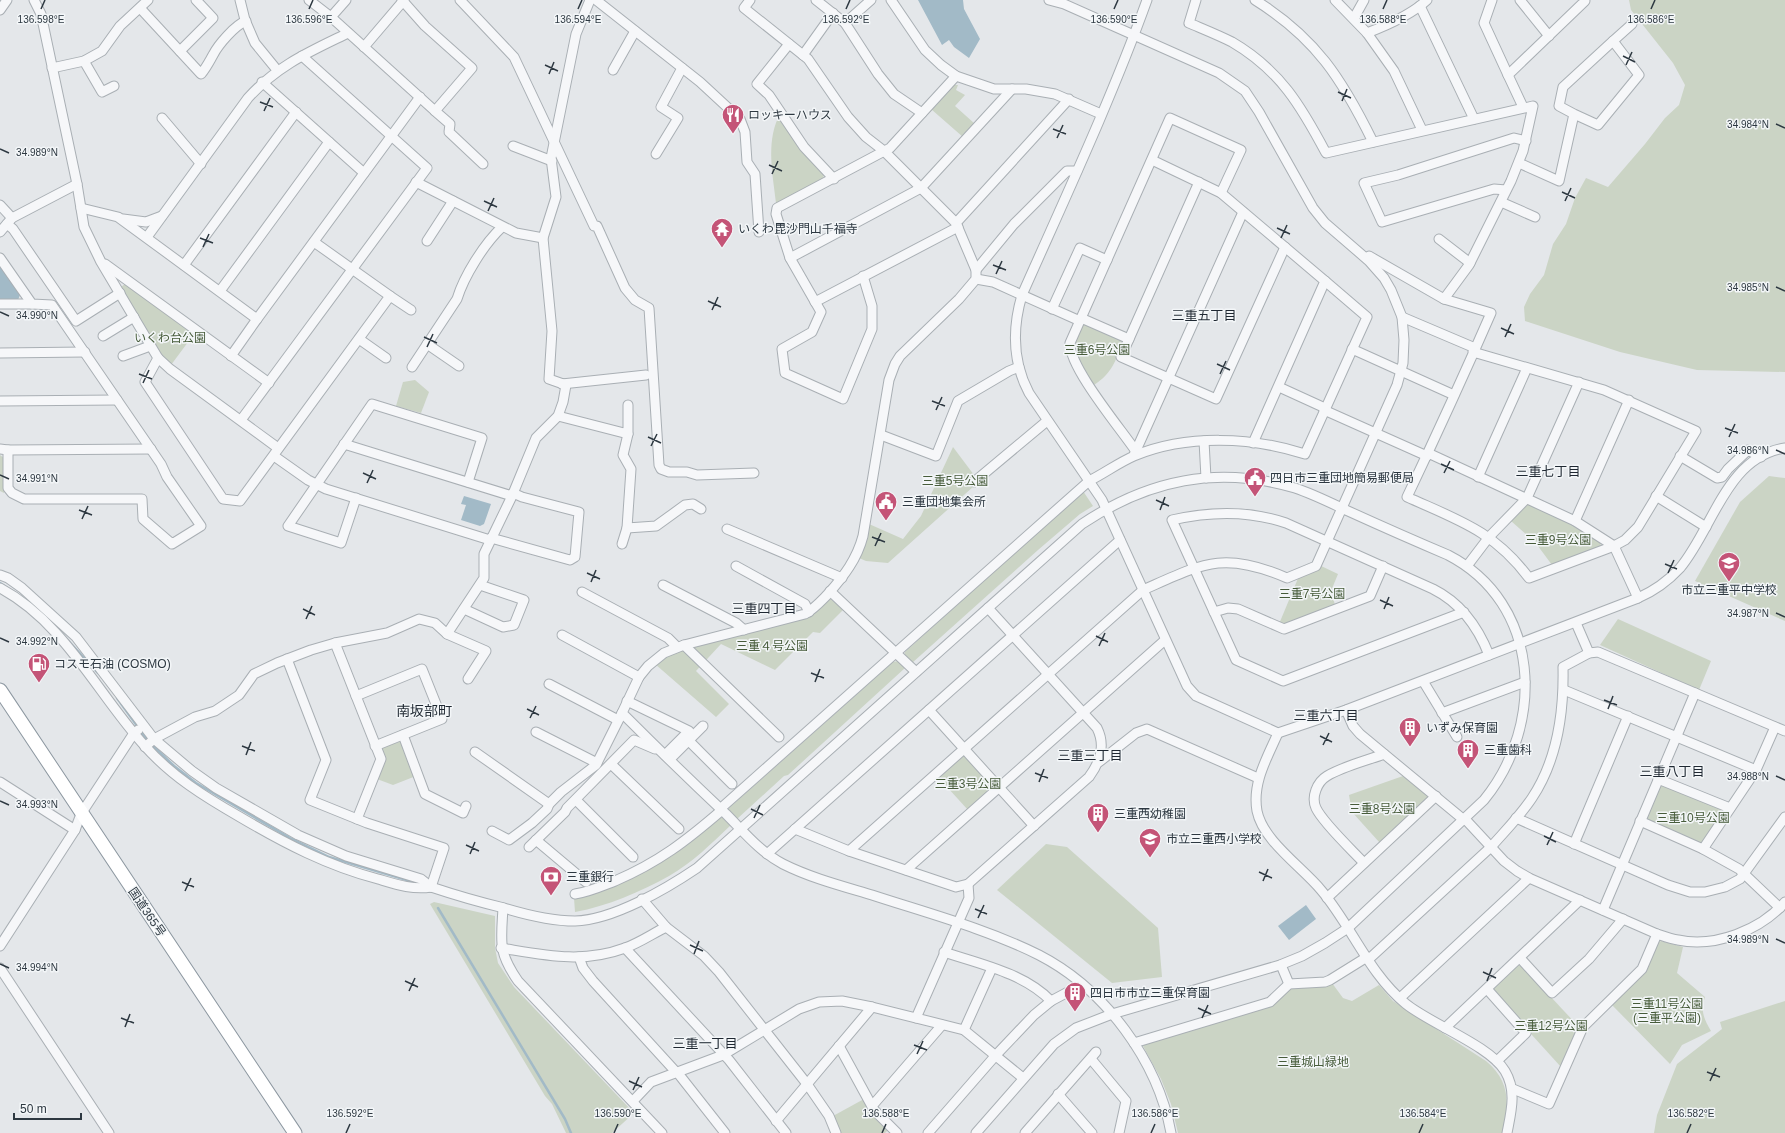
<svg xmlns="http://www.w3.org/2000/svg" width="1785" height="1133" viewBox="0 0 1785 1133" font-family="Arial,'Noto Sans JP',sans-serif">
<rect width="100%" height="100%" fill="#e4e7ea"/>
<g fill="#cbd4c5">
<path d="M1629,0H1785V372L1697,370L1620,352L1525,321L1524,307L1530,294L1544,275L1553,244L1566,224L1575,198L1586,178L1608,187L1645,144L1665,118L1679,105L1685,85L1673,63L1631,10Z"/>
<path d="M953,85H958L956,90L965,95L955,106L975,124L963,137L931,109Z"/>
<path d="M778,118L801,149L824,174L823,179L776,203C773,176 766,144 778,118Z"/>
<path d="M125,284L194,334L171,365C151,350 134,309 121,287Z"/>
<path d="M1086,323L1122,339L1123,344C1114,363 1112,373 1094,385L1081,366L1074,345L1082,325Z"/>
<path d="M415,380L429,392L421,413L396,406L403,382Z"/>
<path d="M953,447L974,475L972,479L974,486L888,563L866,561L859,558L869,524L903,539L921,516Z"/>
<path d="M0,455L4,458V493L0,491Z"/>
<path d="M1769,476L1785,478V621L1695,581L1740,502Z"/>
<path d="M1083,491L1093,506L1080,514L1038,550L912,663L904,656L905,652Z"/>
<path d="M1525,505H1530L1574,525L1600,542L1601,546L1552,565L1535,542L1511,521Z"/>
<path d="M1319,565L1338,574L1331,591L1335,605L1287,625L1279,624L1299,576Z"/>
<path d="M829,598L844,609L820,633L813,632L775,670L721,644L696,671L729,704L716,717L655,664L673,653L750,631L778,626L808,618L818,610Z"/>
<path d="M1618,619L1711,661L1699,690L1600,645Z"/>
<path d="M898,661L905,668L788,775L784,776L737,819L729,812V808L893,662Z"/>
<path d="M402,741L416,776L393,785L377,779L380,748Z"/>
<path d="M960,756H965L992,786L991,789L968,810L938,777Z"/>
<path d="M1403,776L1427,795V799L1380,843L1352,812L1349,795Z"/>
<path d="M1664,784L1723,808L1724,813L1704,842L1699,844L1648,821L1646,817L1660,786Z"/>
<path d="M718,818H723L731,825C712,843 692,863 669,876C640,892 608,906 575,912L574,898L634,876L672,856Z"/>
<path d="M1046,844L1067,847L1158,928L1162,977L1112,983L997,890Z"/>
<path d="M434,902L495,916V948L498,963L514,987L634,1113L612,1133H566L552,1104L545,1096L430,904Z"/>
<path d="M1661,941L1683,947L1677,973L1705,997C1700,1011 1704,1019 1711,1031L1682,1045L1670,1064L1612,1005L1656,944Z"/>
<path d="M1517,965L1522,966L1579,1027L1561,1067L1493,992L1494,988Z"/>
<path d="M1332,983L1343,998L1352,1001L1379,985L1393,1001L1486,1061C1510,1081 1510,1104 1502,1133H1178L1171,1104L1161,1079L1143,1046L1144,1043L1257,1010L1290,987Z"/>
<path d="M1785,1001V1133H1654L1657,1115L1677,1064L1722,1029L1720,1022Z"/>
<path d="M864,1099L888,1130L885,1133H840L833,1116Z"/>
</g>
<g fill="#a2bac7">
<path d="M918,0H963L964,9L980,39L969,58L954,47L949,40L942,45Z"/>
<path d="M0,265L20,295L18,300H0Z"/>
<path d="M464,496L491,504L484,524L480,526L461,520L466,505L461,504Z"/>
<path d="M1306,905L1316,919L1289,940L1278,926Z"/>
</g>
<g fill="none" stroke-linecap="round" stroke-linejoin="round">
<g stroke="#a2bac7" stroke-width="2.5">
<path d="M0,583L17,594"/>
<path d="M62,634L98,673"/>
<path d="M117,698L148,741"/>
<path d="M151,744L174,766L196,783L290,838L329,857L417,883"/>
<path d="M438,908L565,1119L571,1133"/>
</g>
<g stroke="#a9afb4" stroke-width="11">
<g id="minor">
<path d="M34,0L41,14L77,184L84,227L101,262L158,358L170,369L278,448"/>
<path d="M240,0L245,20L255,43L277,70"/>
<path d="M309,0L331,17"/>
<path d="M346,0L331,17L435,111L472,68L425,26L402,0"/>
<path d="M460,0L514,57L594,226H597L625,288L635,300L649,308L659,465L661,469L669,472H687L697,475L754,473"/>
<path d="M596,0L700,82L740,119L745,132L747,162L755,174L759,232"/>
<path d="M750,0L744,8L808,59L848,117L866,137L884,151L956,223L976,270V279L959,299L900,356L895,364L889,380L863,536C857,559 844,576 828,594C821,601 814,609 805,614L684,645L664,653L648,666L639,677L622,713C656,747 691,781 726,814C744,832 760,852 783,864C811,878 842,886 872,895C927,913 987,929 1039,955C1105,989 1158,1061 1171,1133"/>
<path d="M816,0L845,23L878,74L894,94L922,113"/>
<path d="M891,0L925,50L941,65L956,76L994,89H1026L1055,94L1101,114"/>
<path d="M1147,0C1111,100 1065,198 1022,295C1012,329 1012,361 1029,393L1102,500L1187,686L1196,696L1278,733L1346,710L1638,598C1654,591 1668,581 1680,568C1713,529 1726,457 1785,448"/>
<path d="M1196,0L1189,23C1203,29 1218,35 1232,42C1280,70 1301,106 1326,153L1533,106L1523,151L1511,181L1469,265L1444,299L1369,256"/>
<path d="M1255,0C1316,38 1342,79 1373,142"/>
<path d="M1335,0L1367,33C1388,25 1411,15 1427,0"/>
<path d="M1492,0L1484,23L1508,75"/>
<path d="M1520,0L1549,36"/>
<path d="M1420,6L1474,119"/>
<path d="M140,8L201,74C206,68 209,62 213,55C218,45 235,25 246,21"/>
<path d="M0,10L7,0"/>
<path d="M1354,18L1364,0"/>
<path d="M845,23L871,0"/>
<path d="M1367,33L1394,71L1422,130"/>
<path d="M1613,41L1632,24"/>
<path d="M789,44L757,84L769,95L804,147L834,179"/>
<path d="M364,47L404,0"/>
<path d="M180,51L213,18L196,0"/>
<path d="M803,55L833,13"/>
<path d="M84,61L102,92L114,86"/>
<path d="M52,68L84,61L102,51L120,26L148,0"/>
<path d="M613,70L635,31"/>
<path d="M262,82L364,173"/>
<path d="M1523,107L1508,75L1585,1L1584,0"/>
<path d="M435,111L450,124L449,132L483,164"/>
<path d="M162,118L201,164"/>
<path d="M513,146L552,161"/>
<path d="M656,154L678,118L661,107L682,68"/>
<path d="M1152,160L1221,193L1325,281L1253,443"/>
<path d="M1519,163L1559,181L1574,114L1598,125L1639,75L1613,41L1563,87L1559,106L1574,114"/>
<path d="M416,182L516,233L543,238"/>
<path d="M1199,182L1121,357L1216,399L1285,247"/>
<path d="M1506,190L1494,189L1382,222L1364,183L1398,175L1514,138L1526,141"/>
<path d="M1501,202L1535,217"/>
<path d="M0,205L12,218"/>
<path d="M81,208L118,217L257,319L420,97"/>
<path d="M123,219L146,222L162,216"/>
<path d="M956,223L1069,99"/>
<path d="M7,224L13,229L76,321L120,293"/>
<path d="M0,232L12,218L77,184"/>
<path d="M147,237L248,98C278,65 309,52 348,33"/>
<path d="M1439,239L1470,263"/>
<path d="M427,241L453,201"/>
<path d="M0,258L32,304L52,305L161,464L167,477L201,526L172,544L143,519L142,499H24L12,493L8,488V450L0,449"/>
<path d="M790,258L921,188L1012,89"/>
<path d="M105,264L269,383"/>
<path d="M184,265L296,112"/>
<path d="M976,270L1014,224L1067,171H1077"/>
<path d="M863,276L872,306V329L843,399L785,373L782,349L812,332L821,312L790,258L776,214L777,208L890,148L956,76"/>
<path d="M976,279L993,282L1080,321"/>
<path d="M220,291L329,142"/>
<path d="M390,296L411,310"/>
<path d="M1444,299L1491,313C1464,375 1436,436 1407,497C1458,520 1494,531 1529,578L1614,546L1625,540L1638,527L1696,431L1604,390L1473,352"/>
<path d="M815,302L958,227"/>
<path d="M0,304H32"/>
<path d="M1052,309L1080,248L1107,260"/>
<path d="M1402,317L1475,348"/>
<path d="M1081,318L1129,339"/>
<path d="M103,336L134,317"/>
<path d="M359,339L386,358"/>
<path d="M427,344L459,366"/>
<path d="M1352,349L1454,395"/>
<path d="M0,353L85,352"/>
<path d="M123,356L150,346"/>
<path d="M231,356L257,319"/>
<path d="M158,358L145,382L223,499L240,501L390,296L314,242"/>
<path d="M412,367L457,299C464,276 484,244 502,227"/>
<path d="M562,384L646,375"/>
<path d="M1279,387L1325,408"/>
<path d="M0,401L117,400"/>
<path d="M1324,410L1427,456"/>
<path d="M558,416L628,434V405"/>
<path d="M241,420L427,168L302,56"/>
<path d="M628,434L623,455L631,469L627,528L656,526L685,505L693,504L701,509"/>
<path d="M881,435L936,456L958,401L1009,371L1019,367"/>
<path d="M1204,441L1206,478"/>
<path d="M344,444L512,496"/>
<path d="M8,450L151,449"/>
<path d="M1135,450C1120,428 1069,367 1070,343L1170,118L1241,150L1221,193"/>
<path d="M1428,453L1575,521L1614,546L1638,598"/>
<path d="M1134,455L1243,212"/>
<path d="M274,456L308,480L326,489L490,540"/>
<path d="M1680,456L1717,478L1722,477L1728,469L1748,450L1761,457"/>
<path d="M1478,477L1527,368"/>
<path d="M974,482L1047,421"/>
<path d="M1656,496L1706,527"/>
<path d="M356,498L341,543L288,526L372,404L482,438L468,482"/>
<path d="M1575,521L1629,400"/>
<path d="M727,529L842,578"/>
<path d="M491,538L570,560L575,557L579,512L522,497L513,493"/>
<path d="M622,544L627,528"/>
<path d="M736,566L805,604L809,612"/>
<path d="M1467,566L1489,537L1527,498L1579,382"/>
<path d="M0,575L8,578L22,588L76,637L154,739L192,771L216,788L298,835L346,856L421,879L431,887C455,895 479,902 504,908C527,915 551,921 575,921C613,920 666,889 697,868L1082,524C1148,480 1217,465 1295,488C1313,494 1331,503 1348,511C1381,526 1415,541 1448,555C1541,603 1546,724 1484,800L1348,928L1325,943L1302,956L1280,965L1112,1014L1076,1028L1054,1044L976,1133"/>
<path d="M663,585L736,623L744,630"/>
<path d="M0,588C64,622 97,693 144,745C171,776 205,797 240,817C284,843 328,866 378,879C395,884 412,890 431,887"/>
<path d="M830,591L916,672"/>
<path d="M582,592L668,638L677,647"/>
<path d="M464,609L503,627L514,625L524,600L480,585"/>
<path d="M1214,612L1228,608L1238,609L1284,629L1370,596L1383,566"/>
<path d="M1464,612L1283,681L1236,660L1172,520C1211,511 1248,510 1286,523L1433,589C1461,603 1478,627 1489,655"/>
<path d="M1576,623L1589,653"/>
<path d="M447,634L486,651L468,679"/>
<path d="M562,635L639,677"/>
<path d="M335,643L381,759L357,819"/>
<path d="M684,645L779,737"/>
<path d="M287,659L326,760L310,800L367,823L444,848L431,887"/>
<path d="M1423,681L1457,737"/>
<path d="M549,684L618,720"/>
<path d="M1564,690L1756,770"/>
<path d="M356,696L422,669L442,719L375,746"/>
<path d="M627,701L689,731L665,755"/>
<path d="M929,710L1034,826"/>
<path d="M1346,710L1353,726L1360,734L1464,820"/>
<path d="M1442,713L1525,682"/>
<path d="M536,732L597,763"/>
<path d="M1278,733C1267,758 1252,783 1257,811C1263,841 1302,867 1321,890C1351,925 1369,974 1406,1004C1431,1024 1490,1046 1505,1071C1517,1091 1511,1112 1507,1133"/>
<path d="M403,735L425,794L463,813L466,806"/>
<path d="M689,741L732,784"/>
<path d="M145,747L154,739L195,717L215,711L239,695L254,674L277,663L311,650L335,643L387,633L419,619L435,623L447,634L484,578V554L512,496L536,438L558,416L563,402L566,385L549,379L552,331L543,238L556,197L551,158L576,34L590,0"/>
<path d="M475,752L549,804"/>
<path d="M670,759L703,726"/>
<path d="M1099,762L1136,733L1147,729L1258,778"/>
<path d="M611,764L679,829"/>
<path d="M1658,779L1730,808"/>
<path d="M0,782L75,830"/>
<path d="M576,800L633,857"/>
<path d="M720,809L1089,481C1105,473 1118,463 1134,456C1187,434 1252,437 1305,454L1367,317L1325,281"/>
<path d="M1516,818L1668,885L1690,892H1705L1725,887L1740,879L1785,817"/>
<path d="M1465,819L1504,861L1517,871L1529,878L1657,934C1663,936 1671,939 1678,940C1715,948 1761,930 1785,902"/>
<path d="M1640,821L1703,849L1739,869L1780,908"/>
<path d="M795,829L849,851L956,887L968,884L1089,777C1100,762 1106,746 1097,728L988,608"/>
<path d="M492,831L509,840L532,823L547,809L549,804L561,792L596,765L622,713"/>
<path d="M536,840L586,882"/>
<path d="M1574,844L1628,716"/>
<path d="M529,847L565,812L567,808L634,740L655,749"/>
<path d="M1491,847C1505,831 1520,816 1532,798C1558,759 1564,712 1563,667L1589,653L1598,652L1785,731"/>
<path d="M1703,849L1756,770L1775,727"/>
<path d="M849,851L1143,590C1202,564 1223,550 1287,578L1316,566L1397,385L1403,363L1404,340L1402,317L1391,290L1384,278L1369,261L1325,223L1313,208L1259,112L1245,91L1219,73L1064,4L1049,0"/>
<path d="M767,854L1120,540"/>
<path d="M1364,863C1352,850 1323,823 1316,808C1311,797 1317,782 1327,776C1344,766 1366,761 1384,754"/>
<path d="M906,870L1165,640"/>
<path d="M575,894C589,892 602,886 615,881C659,862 686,841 722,810"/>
<path d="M1327,898L1436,796"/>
<path d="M642,899L666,927L704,956L719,972L807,1084L829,1116L836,1133"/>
<path d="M503,908C501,943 498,952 518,981L662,1133"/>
<path d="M1603,910L1695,693"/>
<path d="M0,946L75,830L81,814L134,733L138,730"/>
<path d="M501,948C544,955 582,964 625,948C639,943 652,934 666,927"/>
<path d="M625,948L729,1060L786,1133"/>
<path d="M944,952C980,964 1024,973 1051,1001"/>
<path d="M579,957L583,968L593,981L676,1072"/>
<path d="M1520,958L1552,993L1589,959L1623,919"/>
<path d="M1369,959L1491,847"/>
<path d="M1281,965L1289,984"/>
<path d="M0,968L109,1133"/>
<path d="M1487,989L1526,1033L1497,1061"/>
<path d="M1400,998L1529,878"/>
<path d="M916,1018L969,898L968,884"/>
<path d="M1445,1028L1580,900"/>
<path d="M964,1030L992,968"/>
<path d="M1134,1043L1270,1002L1289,984L1325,982L1330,980L1367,957"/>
<path d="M839,1046L874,1110L897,1133"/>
<path d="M1091,1059L1126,1101L1119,1133"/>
<path d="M677,1072L725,1133"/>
<path d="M1513,1089L1549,1104L1583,1027L1642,969L1657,934"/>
<path d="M1058,1094L1092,1133"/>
<path d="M633,1101L651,1082L723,1055L799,1009L819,1002L842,1001L872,1007L964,1030L1023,1078"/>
<path d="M872,1106L942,1025"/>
<path d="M776,1121L872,1007"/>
<path d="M928,1133L996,1055L1034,1015L1051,1001L1081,985"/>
<path d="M1025,1133L1096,1052"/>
</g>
</g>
<g stroke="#8c97a0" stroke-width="15">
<path id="highway" d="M0,690L295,1133"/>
</g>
<use href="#minor" stroke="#f6f7f9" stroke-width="9"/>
<use href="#highway" stroke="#fff" stroke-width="13"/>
</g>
<path fill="none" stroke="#2d3841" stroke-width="1.5" d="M41,9L45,0M309,9L313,0M578,9L582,0M846,9L850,0M1114,9L1118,0M1383,9L1387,0M1651,9L1655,0M1623,56L1635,62M545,65L558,71M1626,65L1632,52M549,74L554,62M1338,92L1351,98M1342,101L1347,89M260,102L273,107M264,111L270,98M1776,124L1785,128M1053,129L1066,134M1057,138L1063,125M0,149L9,153M769,165L782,171M772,174L778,161M1562,192L1575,198M484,201L497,207M1565,201L1571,188M488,211L494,198M1277,228L1290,234M200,238L213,243M1281,238L1287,225M203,247L209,234M993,265L1006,270M996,274L1002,261M1776,287L1785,291M708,301L721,307M712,310L718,297M0,312L9,316M1501,328L1514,334M424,337L437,343M1505,337L1511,324M427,347L433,334M1217,364L1230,370M139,374L152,379M1220,374L1226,361M143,383L149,370M932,401L945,406M936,410L942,397M1725,428L1738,433M648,437L661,443M1729,437L1735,424M651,446L657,434M1776,450L1785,454M1441,464L1454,470M363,473L376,479M1444,473L1450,461M0,475L9,479M367,483L373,470M1156,500L1169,506M79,510L92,515M1160,510L1165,497M82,519L88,506M872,537L885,542M875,546L881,533M1665,564L1677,569M587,573L600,579M1668,573L1674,560M591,582L596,570M1380,600L1393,606M303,609L315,615M1384,609L1389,597M1776,613L1785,617M306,619L312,606M1096,636L1108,642M0,638L9,642M1099,646L1105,633M811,673L824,678M815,682L820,669M1604,700L1617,705M527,709L539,715M1608,709L1613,696M530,718L536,706M1320,736L1332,742M1323,745L1329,733M242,746L255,751M246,755L251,742M1035,773L1048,778M1776,776L1785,780M1039,782L1044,769M0,801L9,805M751,809L763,815M754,818L760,805M1544,836L1556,842M466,845L479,851M1547,845L1553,832M470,854L475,842M1259,872L1272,878M1263,881L1268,869M182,882L194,887M185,891L191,878M975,909L987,914M978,918L984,905M1776,939L1785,943M690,945L703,951M694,954L699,941M0,964L9,968M1483,972L1496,978M405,981L418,987M1487,981L1492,968M409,991L415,978M1198,1008L1211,1014M121,1018L134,1023M1202,1018L1208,1005M125,1027L130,1014M914,1045L927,1050M917,1054L923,1041M1707,1072L1720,1077M629,1081L642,1087M1710,1081L1716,1068M633,1090L639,1077M346,1133L350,1124M614,1133L618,1124M882,1133L886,1124M1151,1133L1155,1124M1419,1133L1423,1124M1687,1133L1691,1124"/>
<defs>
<g id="restaurant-pin" transform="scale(1.15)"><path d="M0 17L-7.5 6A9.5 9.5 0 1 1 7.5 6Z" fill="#c45477" stroke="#f3f6f8"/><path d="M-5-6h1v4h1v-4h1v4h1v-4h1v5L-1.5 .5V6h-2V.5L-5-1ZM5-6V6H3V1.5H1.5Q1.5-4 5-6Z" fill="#fff"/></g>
<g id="temple-pin" transform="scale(1.15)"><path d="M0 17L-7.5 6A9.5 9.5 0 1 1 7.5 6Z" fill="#c45477" stroke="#f3f6f8"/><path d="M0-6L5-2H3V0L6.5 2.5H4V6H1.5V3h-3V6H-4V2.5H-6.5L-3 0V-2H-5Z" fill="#fff"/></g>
<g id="civic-pin" transform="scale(1.15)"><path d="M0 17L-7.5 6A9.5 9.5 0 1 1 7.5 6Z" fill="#c45477" stroke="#f3f6f8"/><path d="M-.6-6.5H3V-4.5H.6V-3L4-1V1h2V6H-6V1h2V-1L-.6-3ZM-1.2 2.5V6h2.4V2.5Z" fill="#fff"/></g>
<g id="school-pin" transform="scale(1.15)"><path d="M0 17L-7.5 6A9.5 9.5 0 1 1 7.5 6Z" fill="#c45477" stroke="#f3f6f8"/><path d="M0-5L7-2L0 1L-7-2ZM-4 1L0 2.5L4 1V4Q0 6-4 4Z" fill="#fff"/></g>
<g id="fuel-pin" transform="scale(1.15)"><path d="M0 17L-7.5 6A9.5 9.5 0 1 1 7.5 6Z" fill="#c45477" stroke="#f3f6f8"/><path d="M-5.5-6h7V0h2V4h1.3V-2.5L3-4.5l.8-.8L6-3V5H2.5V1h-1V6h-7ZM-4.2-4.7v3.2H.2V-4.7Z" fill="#fff"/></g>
<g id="building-pin" transform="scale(1.15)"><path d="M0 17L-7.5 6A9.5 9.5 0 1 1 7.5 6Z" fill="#c45477" stroke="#f3f6f8"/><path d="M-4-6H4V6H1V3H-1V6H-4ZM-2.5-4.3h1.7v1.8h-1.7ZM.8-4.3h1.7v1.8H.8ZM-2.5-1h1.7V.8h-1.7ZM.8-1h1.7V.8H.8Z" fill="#fff"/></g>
<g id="bank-pin" transform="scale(1.15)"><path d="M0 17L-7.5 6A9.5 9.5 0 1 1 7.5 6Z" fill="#c45477" stroke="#f3f6f8"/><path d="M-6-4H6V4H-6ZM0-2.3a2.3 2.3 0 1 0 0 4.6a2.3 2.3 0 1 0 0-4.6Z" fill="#fff"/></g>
</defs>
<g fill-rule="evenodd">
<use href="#restaurant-pin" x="733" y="115"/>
<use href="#temple-pin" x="722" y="229"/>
<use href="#civic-pin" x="1255" y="478"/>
<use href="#civic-pin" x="886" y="502"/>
<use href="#school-pin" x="1729" y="563"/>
<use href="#fuel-pin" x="39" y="664"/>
<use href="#building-pin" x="1410" y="728"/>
<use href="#building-pin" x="1468" y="750"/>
<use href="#building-pin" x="1098" y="814"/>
<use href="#school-pin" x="1150" y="839"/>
<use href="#bank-pin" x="551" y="877"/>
<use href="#building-pin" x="1075" y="993"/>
</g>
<g text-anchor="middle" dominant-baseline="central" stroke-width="3" stroke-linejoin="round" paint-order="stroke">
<g font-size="12" fill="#2d3841" stroke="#f3f6f8" text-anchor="start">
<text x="748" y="115">ロッキーハウス</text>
<text x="738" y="229">いくわ毘沙門山千福寺</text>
<text x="1270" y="478">四日市三重団地簡易郵便局</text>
<text x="902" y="502">三重団地集会所</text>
<text x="1729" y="590" text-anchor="middle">市立三重平中学校</text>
<text x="54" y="664">コスモ石油 (COSMO)</text>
<text x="1426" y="728">いずみ保育園</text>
<text x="1484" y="750">三重歯科</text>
<text x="1114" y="814">三重西幼稚園</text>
<text x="1166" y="839">市立三重西小学校</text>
<text x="566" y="877">三重銀行</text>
<text x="1090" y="993">四日市市立三重保育園</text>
</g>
<g font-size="12" fill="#475c3b" stroke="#f3f6f8">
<text x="170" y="338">いくわ台公園</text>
<text x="1097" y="350">三重6号公園</text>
<text x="955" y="481">三重5号公園</text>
<text x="1558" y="540">三重9号公園</text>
<text x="1312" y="594">三重7号公園</text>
<text x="772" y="646">三重４号公園</text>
<text x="968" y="784">三重3号公園</text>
<text x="1382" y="809">三重8号公園</text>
<text x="1693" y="818">三重10号公園</text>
<text x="1667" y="1004">三重11号公園<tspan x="1667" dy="14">(三重平公園)</tspan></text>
<text x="1551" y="1026">三重12号公園</text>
<text x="1313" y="1062">三重城山緑地</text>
</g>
<g font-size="12" fill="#2d3841" stroke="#f3f6f8">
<text transform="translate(147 912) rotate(56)">国道365号</text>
</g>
<g font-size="13" fill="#1f2832" stroke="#f3f6f8">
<text x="1204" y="315">三重五丁目</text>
<text x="1548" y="471">三重七丁目</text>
<text x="764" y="608">三重四丁目</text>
<text x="1326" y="715">三重六丁目</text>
<text x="1090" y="755">三重三丁目</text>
<text x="1672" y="771">三重八丁目</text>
<text x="705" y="1043">三重一丁目</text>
</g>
<g font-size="14" fill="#1f2832" stroke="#f3f6f8">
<text x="424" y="711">南坂部町</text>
</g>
</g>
<g font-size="10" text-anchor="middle" fill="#2d3841" stroke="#f3f6f8" stroke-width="3" stroke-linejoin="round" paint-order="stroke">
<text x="41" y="23">136.598°E</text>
<text x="309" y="23">136.596°E</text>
<text x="846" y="23">136.592°E</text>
<text x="1114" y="23">136.590°E</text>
<text x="1383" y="23">136.588°E</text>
<text x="1651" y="23">136.586°E</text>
<text x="578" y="23">136.594°E</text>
<text x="1748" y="128">34.984°N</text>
<text x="37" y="156">34.989°N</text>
<text x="1748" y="291">34.985°N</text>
<text x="37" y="319">34.990°N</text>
<text x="1748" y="454">34.986°N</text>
<text x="37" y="482">34.991°N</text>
<text x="1748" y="617">34.987°N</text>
<text x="37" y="645">34.992°N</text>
<text x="1748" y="780">34.988°N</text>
<text x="37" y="808">34.993°N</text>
<text x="1748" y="943">34.989°N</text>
<text x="37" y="971">34.994°N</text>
<text x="350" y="1117">136.592°E</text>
<text x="618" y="1117">136.590°E</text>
<text x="886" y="1117">136.588°E</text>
<text x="1155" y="1117">136.586°E</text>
<text x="1423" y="1117">136.584°E</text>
<text x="1691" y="1117">136.582°E</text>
</g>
<path d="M14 1113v6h67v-6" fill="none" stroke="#2d3841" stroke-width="2"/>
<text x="20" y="1113" font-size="12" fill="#2d3841" stroke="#f3f6f8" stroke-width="3" paint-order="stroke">50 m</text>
</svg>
